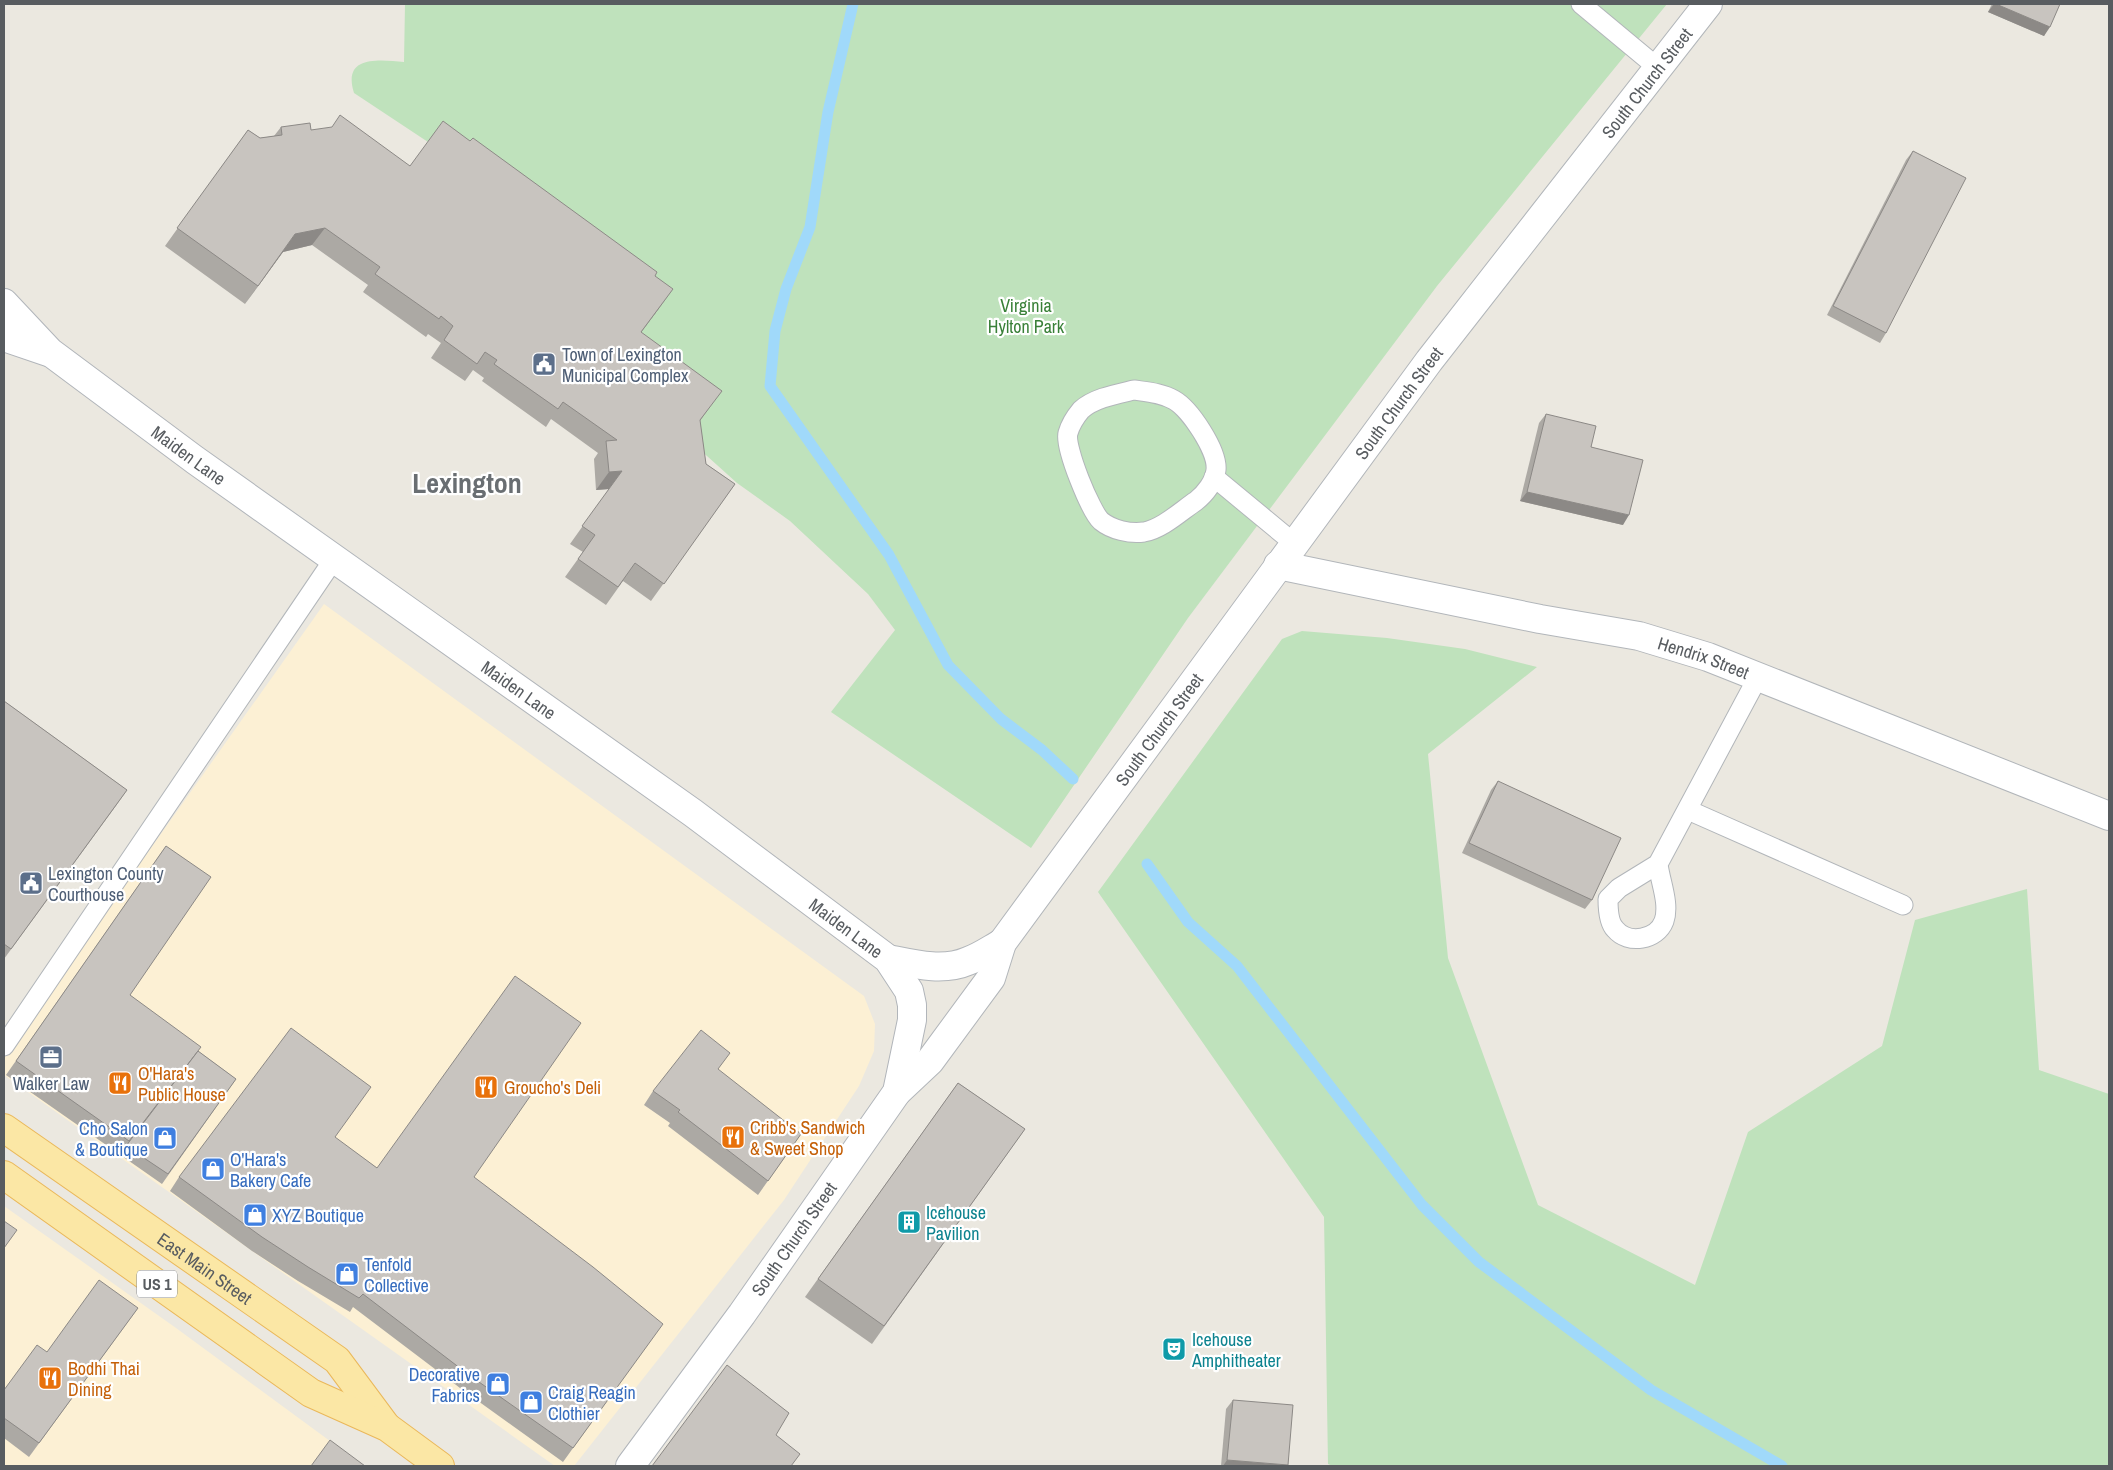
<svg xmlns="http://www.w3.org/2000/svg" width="2113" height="1470" viewBox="0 0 2113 1470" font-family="'Archivo Narrow',sans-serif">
<rect width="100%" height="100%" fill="#ebe8e0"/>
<g fill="#fcf0d4">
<path d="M324,604L864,996L875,1024L874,1051L859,1086L784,1200L574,1466H555L4,1075V1055Z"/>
<path d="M4,1206L176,1328L364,1466H4Z"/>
</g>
<g fill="#bfe2bc">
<path d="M405,4H1667L1437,286L1188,618L1031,848L831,712L895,630L868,594L790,521L737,483L687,438L428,142L354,93C342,55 379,60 404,62Z"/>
<path d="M1302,631L1387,638L1465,649L1537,667L1428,754L1448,958L1538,1205L1695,1285L1748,1132L1882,1046L1915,920L2027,889L2039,1070L2109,1094V1466H1333L1328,1464L1324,1217L1098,892L1282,639Z"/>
</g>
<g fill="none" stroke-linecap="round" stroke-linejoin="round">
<g stroke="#a0d9fa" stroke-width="11">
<path d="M853,4L828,112L810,227L786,289L775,331L770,386L889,555L948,665L1001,719L1042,750L1073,779"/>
<path d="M1147,864L1188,922L1237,966L1422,1205L1479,1262L1651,1390L1782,1466"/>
</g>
<g stroke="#b2b6ba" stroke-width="21">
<g id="lane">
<path d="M1581,4L1658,68"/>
<path d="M1134,390C1148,392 1162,393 1174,400C1190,409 1218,451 1216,470C1215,481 1205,494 1196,501C1181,511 1162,529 1144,532C1130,534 1112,530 1101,521C1091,512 1064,447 1068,433C1070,426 1076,416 1081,410C1094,398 1117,394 1134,390Z"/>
<path d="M1214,477L1295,544"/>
<path d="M1688,810L1903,905"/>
<path d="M1658,864C1660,881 1670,904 1664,921C1657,940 1628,945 1615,929C1609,923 1608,908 1608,899L1619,888L1658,864L1758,677"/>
<path d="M4,1046L334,559"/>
</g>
</g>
<g stroke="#b2b6ba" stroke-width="30">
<g id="street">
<path id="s1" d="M1278,565L1540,619L1639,636L1708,657L2109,816"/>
<path d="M888,959C913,964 943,972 968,961C980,957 991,949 1002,943"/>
<path id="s2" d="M897,1092L930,1061L991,978L1002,943L1429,361L1708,4"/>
</g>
</g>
<g stroke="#b1b5ba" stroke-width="30">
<g id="secondary">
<path id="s3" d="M4,303L50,352L195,460L693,813L888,959L909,991L912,1005V1020L897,1092L742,1314L630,1466"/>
<path d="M4,337L48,352"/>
</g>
</g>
<g stroke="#eab85a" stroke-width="30">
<g id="primary">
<path id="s4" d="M4,1128L337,1360L386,1426"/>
<path d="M4,1175L311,1393L387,1427L440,1466"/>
</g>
</g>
<use href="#lane" stroke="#fff" stroke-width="19"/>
<use href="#street" stroke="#fff" stroke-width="28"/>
<use href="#secondary" stroke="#fff" stroke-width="28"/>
<use href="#primary" stroke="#fbe7a5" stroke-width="28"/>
</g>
<g fill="#aca9a4">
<path d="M1992,4H2060L2044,36L1988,12Z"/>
<path d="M281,127L311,130L410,166L655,276L660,307L641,332L709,408L700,421L706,464L735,484L651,601L623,581L606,605L565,577L583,552L570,544L609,489L596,490L594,459L598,453L551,419L546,427L482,381L484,378L473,370L465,381L431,358L441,343L428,334L426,337L363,292L368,285L312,245L283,252L245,304L165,246L248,130L260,138L274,136Z"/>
<path d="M1913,151L1886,333L1880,343L1827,315L1906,160Z"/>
<path d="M1546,414L1623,525L1520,501L1539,423Z"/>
<path d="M4,701L127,790L4,959Z"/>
<path d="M1498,781L1592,900L1585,909L1462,853L1491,790Z"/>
<path d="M166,846L130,995L198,1051L236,1079L162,1184L6,1075Z"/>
<path d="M718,1070L801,1134L758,1195L668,1126L670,1123L644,1105L653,1091Z"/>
<path d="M958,1083L1025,1129L872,1344L805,1297Z"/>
<path d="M335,1138L377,1168L474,1177L653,1337L563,1462L460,1388L353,1307L350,1312L298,1281L252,1251L170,1191L179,1177Z"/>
<path d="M138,1308L29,1457L4,1438V1390L47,1352Z"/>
<path d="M1233,1400L1288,1466H1221L1226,1409Z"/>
</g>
<g fill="#8c8986">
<path d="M1994,4H1996L2050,27L2044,36L1988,12Z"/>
<path d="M325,228L312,245L283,252L245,304L295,234Z"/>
<path d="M673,289L660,307L628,350L641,332Z"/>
<path d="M622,471L609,489L596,490L609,472Z"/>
<path d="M1527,492L1629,515L1623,525L1520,501Z"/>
<path d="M127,790L115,807L4,959Z"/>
<path d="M1227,1460L1288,1465V1466H1223Z"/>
</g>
<g fill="#c8c4bf" stroke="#8c8986">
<path d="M1996,4H2060L2050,27Z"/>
<path d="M340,115L410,166L443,121L470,141L473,138L657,272L655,276L673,289L641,332L722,391L700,420L706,464L735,484L664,584L635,563L618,587L578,559L595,535L582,526L622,471L609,472L606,441L617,440L563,402L558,409L494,364L497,360L485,352L477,364L444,340L453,326L441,316L439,319L375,274L380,267L325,228L295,234L258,286L177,228L248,130L260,138L282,135L281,127L310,123L311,130L332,127Z"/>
<path d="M1913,151L1966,178L1886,333L1833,306Z"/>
<path d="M1546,414L1596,426L1591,447L1643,460L1629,515L1527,492Z"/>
<path d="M4,701L127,790L11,949L4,944Z"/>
<path d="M1498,781L1621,838L1592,900L1469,843Z"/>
<path d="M166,846L211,877L130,995L201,1047L129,1141L16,1061Z"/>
<path d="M515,976L581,1023L474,1177L593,1267L663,1324L573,1448L469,1375L363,1294L359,1298L308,1267L262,1237L179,1177L291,1028L371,1087L335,1137L377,1168Z"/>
<path d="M701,1030L730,1053L718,1069L801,1134L768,1181L678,1112L680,1110L653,1091Z"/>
<path d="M198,1051L236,1079L168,1174L126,1146Z"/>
<path d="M958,1083L1025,1129L884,1326L818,1279Z"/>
<path d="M4,1221L17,1230L4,1248Z"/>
<path d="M99,1280L138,1308L39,1443L4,1418V1390L37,1345L47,1352Z"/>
<path d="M727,1365L789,1413L776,1435L800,1454L791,1466H652Z"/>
<path d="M1233,1400L1293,1405L1288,1465L1227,1460Z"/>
<path d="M330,1440L365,1466H311Z"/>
</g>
<defs>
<g id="civic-square" transform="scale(1.25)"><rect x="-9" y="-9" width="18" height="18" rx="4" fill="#5c6f8a" stroke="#fff"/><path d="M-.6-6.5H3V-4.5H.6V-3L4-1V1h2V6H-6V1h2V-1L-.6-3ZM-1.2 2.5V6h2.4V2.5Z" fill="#fff"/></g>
<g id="office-square" transform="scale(1.25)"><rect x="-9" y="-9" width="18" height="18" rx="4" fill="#5c6f8a" stroke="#fff"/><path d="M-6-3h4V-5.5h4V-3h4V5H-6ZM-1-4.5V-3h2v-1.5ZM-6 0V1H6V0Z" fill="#fff"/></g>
<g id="restaurant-square" transform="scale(1.25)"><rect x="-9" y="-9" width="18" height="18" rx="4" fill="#e8710a" stroke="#fff"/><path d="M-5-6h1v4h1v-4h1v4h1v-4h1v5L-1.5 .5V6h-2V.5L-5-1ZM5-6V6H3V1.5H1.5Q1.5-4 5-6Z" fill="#fff"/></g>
<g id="shop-square" transform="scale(1.25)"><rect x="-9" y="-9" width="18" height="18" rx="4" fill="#3f7fe0" stroke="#fff"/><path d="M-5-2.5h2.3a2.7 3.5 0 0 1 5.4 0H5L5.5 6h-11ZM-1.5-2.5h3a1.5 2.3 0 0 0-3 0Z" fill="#fff"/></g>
<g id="building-square" transform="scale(1.25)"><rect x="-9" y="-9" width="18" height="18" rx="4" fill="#0f9aa8" stroke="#fff"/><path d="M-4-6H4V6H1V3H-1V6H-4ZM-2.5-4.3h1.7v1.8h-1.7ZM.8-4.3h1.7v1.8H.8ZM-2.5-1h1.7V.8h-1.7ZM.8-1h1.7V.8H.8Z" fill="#fff"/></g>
<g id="theatre-square" transform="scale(1.25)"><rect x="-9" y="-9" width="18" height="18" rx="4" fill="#0f9aa8" stroke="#fff"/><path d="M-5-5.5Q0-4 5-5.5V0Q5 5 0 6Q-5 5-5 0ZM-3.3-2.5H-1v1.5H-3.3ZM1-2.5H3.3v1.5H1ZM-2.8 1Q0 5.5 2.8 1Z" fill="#fff"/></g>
</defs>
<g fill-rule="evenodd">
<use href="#civic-square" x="544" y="364"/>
<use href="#civic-square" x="31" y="883"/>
<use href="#office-square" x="51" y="1057"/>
<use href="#restaurant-square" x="120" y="1083"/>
<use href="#restaurant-square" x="486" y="1087"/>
<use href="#restaurant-square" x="733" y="1137"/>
<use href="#shop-square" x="165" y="1138"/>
<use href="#shop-square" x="213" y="1169"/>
<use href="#shop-square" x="255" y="1215"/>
<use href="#building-square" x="909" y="1222"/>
<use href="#shop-square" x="347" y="1274"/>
<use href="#theatre-square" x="1174" y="1349"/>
<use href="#restaurant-square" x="50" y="1378"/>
<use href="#shop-square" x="498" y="1384"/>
<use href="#shop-square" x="531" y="1402"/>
</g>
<g text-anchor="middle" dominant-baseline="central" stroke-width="4.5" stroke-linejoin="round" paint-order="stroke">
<rect fill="#fff" stroke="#8a8d90" stroke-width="1" x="137" y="1270.5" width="40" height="27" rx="4"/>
<g font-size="16" font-weight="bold" fill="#585c60">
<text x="157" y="1284">US 1</text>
</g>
<g font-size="18" fill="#585c60" stroke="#fff">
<text stroke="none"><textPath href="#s2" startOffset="1260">South Church Street</textPath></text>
<text stroke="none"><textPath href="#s2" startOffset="855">South Church Street</textPath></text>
<text stroke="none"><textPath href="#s3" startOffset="240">Maiden Lane</textPath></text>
<text stroke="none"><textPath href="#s1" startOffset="436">Hendrix Street</textPath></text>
<text stroke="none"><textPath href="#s3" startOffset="645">Maiden Lane</textPath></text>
<text stroke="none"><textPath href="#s2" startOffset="450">South Church Street</textPath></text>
<text stroke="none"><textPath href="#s3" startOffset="1050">Maiden Lane</textPath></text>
<text transform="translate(794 1239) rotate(-55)">South Church Street</text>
<text stroke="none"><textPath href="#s4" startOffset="245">East Main Street</textPath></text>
</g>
<g font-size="18" fill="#398038" stroke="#fff">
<text x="1026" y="305">Virginia<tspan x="1026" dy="21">Hylton Park</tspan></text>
</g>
<g font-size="18" fill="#4e5e75" stroke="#fff" text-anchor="start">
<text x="562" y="354">Town of Lexington<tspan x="562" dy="21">Municipal Complex</tspan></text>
<text x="48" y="873">Lexington County<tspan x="48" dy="21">Courthouse</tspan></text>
<text x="51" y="1083" text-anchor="middle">Walker Law</text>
</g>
<g font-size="18" fill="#c56008" stroke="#fff" text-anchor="start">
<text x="138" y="1073">O'Hara's<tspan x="138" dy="21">Public House</tspan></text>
<text x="504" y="1087">Groucho's Deli</text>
<text x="750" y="1127">Cribb's Sandwich<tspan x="750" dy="21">&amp; Sweet Shop</tspan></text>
<text x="68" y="1368">Bodhi Thai<tspan x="68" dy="21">Dining</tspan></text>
</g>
<g font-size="18" fill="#366cbe" stroke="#fff" text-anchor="start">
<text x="148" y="1128" text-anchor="end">Cho Salon<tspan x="148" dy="21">&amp; Boutique</tspan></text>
<text x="230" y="1159">O'Hara's<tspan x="230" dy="21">Bakery Cafe</tspan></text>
<text x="272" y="1215">XYZ Boutique</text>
<text x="364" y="1264">Tenfold<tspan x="364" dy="21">Collective</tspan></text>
<text x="480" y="1374" text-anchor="end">Decorative<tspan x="480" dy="21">Fabrics</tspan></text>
<text x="548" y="1392">Craig Reagin<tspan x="548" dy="21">Clothier</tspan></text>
</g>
<g font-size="18" fill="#0d838f" stroke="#fff" text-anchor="start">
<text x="926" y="1212">Icehouse<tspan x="926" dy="21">Pavilion</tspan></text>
<text x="1192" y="1339">Icehouse<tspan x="1192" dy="21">Amphitheater</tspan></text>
</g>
<g font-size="28" font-weight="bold" fill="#696e72" stroke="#fff">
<text x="467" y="483">Lexington</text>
</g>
</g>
<rect width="2113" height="1470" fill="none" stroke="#585c60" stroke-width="10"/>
</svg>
